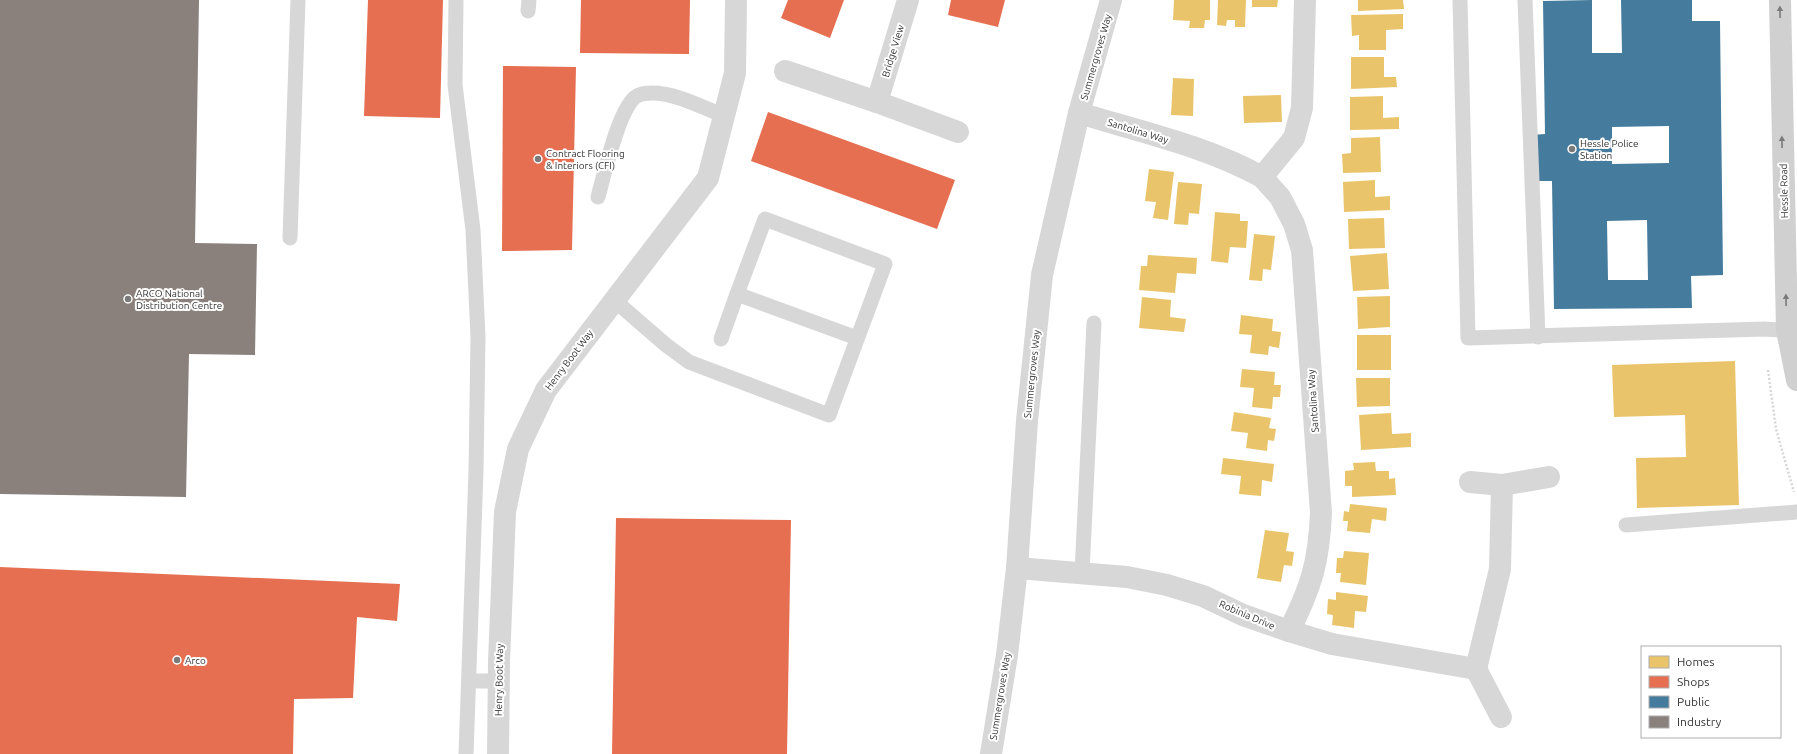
<svg xmlns="http://www.w3.org/2000/svg" width="1797" height="754" viewBox="0 0 1797 754" font-family="Ubuntu,sans-serif">
<rect width="100%" height="100%" fill="#fff"/>
<g fill="#e9c46a">
<path d="M1174,0H1210V20H1205L1204,28H1189L1190,21L1173,20Z"/>
<path d="M1218,0H1246L1245,27H1235V20H1227L1226,26L1217,25Z"/>
<path d="M1252,0H1278L1277,7H1252Z"/>
<path d="M1358,0H1403L1404,9L1358,11Z"/>
<path d="M1403,14V29L1386,30V50H1359V35L1352,36L1351,15Z"/>
<path d="M1351,57H1384V77H1396L1397,87L1351,89Z"/>
<path d="M1173,78L1194,79L1193,116L1171,115Z"/>
<path d="M1281,95L1282,122L1244,123L1243,96Z"/>
<path d="M1383,96V118L1399,117V129L1350,130V97Z"/>
<path d="M1380,137L1381,172L1343,173L1342,154L1351,153V138Z"/>
<path d="M1149,169L1174,172L1168,220L1153,218L1156,202L1145,201Z"/>
<path d="M1375,180V197L1390,196V210L1344,212L1343,182Z"/>
<path d="M1178,182L1202,184L1199,214L1189,213L1188,225L1174,224Z"/>
<path d="M1215,212L1240,214V221H1248L1246,248L1230,247L1228,263L1211,261Z"/>
<path d="M1384,218L1385,248L1349,249L1348,219Z"/>
<path d="M1254,234L1275,236L1271,270L1263,269L1262,281L1249,280Z"/>
<path d="M1387,253L1389,289L1353,291L1350,256Z"/>
<path d="M1148,255L1197,258L1196,274L1177,273L1175,293L1139,290L1141,266H1147Z"/>
<path d="M1390,296V327L1358,329L1357,297Z"/>
<path d="M1142,297L1171,300L1170,317L1186,319L1184,332L1139,328Z"/>
<path d="M1241,315L1273,319L1272,331L1281,332L1279,348L1269,346L1268,355L1250,353L1252,335L1239,334Z"/>
<rect x="1357" y="335" width="34" height="35"/>
<path d="M1735,361L1739,505L1637,508L1636,458L1686,457L1685,415L1614,417L1612,365Z"/>
<path d="M1242,369L1275,372L1274,385H1281L1280,397H1273L1272,409L1252,407L1254,388L1240,387Z"/>
<path d="M1356,378H1390V406L1357,407Z"/>
<path d="M1234,412L1271,418L1269,428L1276,429L1274,441L1268,440L1267,451L1246,448L1248,433L1231,431Z"/>
<path d="M1391,413L1392,434L1411,433V447L1361,450L1359,415Z"/>
<path d="M1223,458L1274,464L1272,482L1262,480L1261,496L1239,494L1241,476L1221,474Z"/>
<path d="M1375,462L1376,471H1389V479L1395,478L1396,495L1352,497V486H1345V471L1354,470L1353,463Z"/>
<path d="M1350,504L1387,508L1386,521L1372,519L1370,533L1347,531L1348,521H1343L1344,511L1349,512Z"/>
<path d="M1265,530L1289,533L1286,551L1294,552L1292,566L1284,565L1281,582L1257,578Z"/>
<path d="M1344,551L1369,553L1366,585L1340,582L1341,573H1336L1337,558H1343Z"/>
<path d="M1336,592L1368,596L1366,612L1355,611L1354,628L1332,625L1333,615L1327,614L1328,599L1336,600Z"/>
</g>
<g fill="#e76f51">
<path d="M368,0H443L440,118L364,116Z"/>
<path d="M581,0H690L689,54L580,53Z"/>
<path d="M788,0H844L830,38L781,18Z"/>
<path d="M951,0H1005L998,27L948,15Z"/>
<path d="M503,66L576,67L572,250L502,251Z"/>
<path d="M768,112L955,180L937,229L751,161Z"/>
<path d="M616,518L791,520L787,754H612Z"/>
<path d="M0,567L400,584L397,621L357,617L353,698L294,699L293,754H0Z"/>
</g>
<path fill="#457b9d" fill-rule="evenodd" d="M1592,0V53H1622L1621,0H1692V21H1720L1723,275L1691,276L1692,308L1554,309L1552,181H1531V135L1545,134L1543,1ZM1669,126V163L1612,164V127ZM1647,220L1648,280H1608L1607,221Z"/>
<path fill="#8a817c" d="M0,0H199L195,243L257,244L255,355L189,354L186,497L0,494Z"/>
<g fill="none" stroke-linecap="round" stroke-linejoin="round">
<path stroke="#d6d6d6" stroke-width="2.5" stroke-dasharray="2 2" stroke-linecap="butt" d="M1768,370L1776,429L1794,492"/>
<g stroke="#d7d7d7" stroke-width="15">
<path d="M456,0L455,85L473,230L478,337L476,471L466,754"/>
<path d="M1460,0L1468,338L1764,329L1796,331"/>
<path d="M1525,0L1538,337"/>
<path d="M528,11L529,0"/>
<path d="M598,197C604,176 619,106 637,96C640,94 648,93 652,93C676,93 702,107 724,116"/>
<path d="M290,238L298,0"/>
<path d="M614,300L666,345L689,362L829,415L885,264L765,219L737,294L857,338"/>
<path d="M721,339L737,294"/>
<path d="M1626,525L1797,512"/>
<path d="M1082,573L1094,323"/>
<path d="M469,681H499"/>
</g>
<g stroke="#d7d7d7" stroke-width="22">
<path d="M785,71L877,102L958,132"/>
<path d="M877,102L908,0"/>
<path d="M1079,113C1141,132 1206,146 1262,177"/>
<path d="M1470,482L1502,485L1549,477"/>
<path d="M1017,568L1127,577L1167,585L1203,596L1243,615L1289,631L1332,644L1476,669L1500,569L1502,485"/>
<path d="M1289,631C1311,588 1319,562 1321,513L1302,250L1294,224L1280,197L1262,177L1294,138L1302,108L1305,0"/>
<path d="M1476,669L1501,717"/>
<path d="M498,754L499,662L505,512L518,449L546,390L708,178L735,73L736,0"/>
<path d="M991,754L1007,655L1017,568L1027,421L1042,275L1079,113L1111,0"/>
</g>
<path stroke="#d0d0d0" stroke-width="22" d="M1780,0L1787,330L1797,380"/>
</g>
<defs><path id="oneway-solid" d="M-6-.8H1V-3.2L6.5 0L1 3.2V.8H-6Z"/></defs>
<g fill="#7a7a7a">
<use href="#oneway-solid" transform="translate(1780 12) rotate(-91)"/>
<use href="#oneway-solid" transform="translate(1782 142) rotate(-91)"/>
<use href="#oneway-solid" transform="translate(1786 300) rotate(-91)"/>
</g>
<g fill="#7a7a7a" stroke="#fff" stroke-width="1.5">
<circle cx="1572" cy="149" r="4"/>
<circle cx="538" cy="159" r="4"/>
<circle cx="128" cy="299" r="4"/>
<circle cx="177" cy="660" r="4"/>
</g>
<g text-anchor="middle" dominant-baseline="central" stroke-width="4" stroke-linejoin="round" paint-order="stroke">
<g font-size="10" fill="#333" stroke="#fff">
<text transform="translate(893 51) rotate(-73)">Bridge View</text>
<text transform="translate(1096 57) rotate(-74)">Summergroves Way</text>
<text transform="translate(1138 131) rotate(17)">Santolina Way</text>
<text transform="translate(1784 191) rotate(-91)">Hessle Road</text>
<text transform="translate(569 360) rotate(-53)">Henry Boot Way</text>
<text transform="translate(1032 374) rotate(-84)">Summergroves Way</text>
<text transform="translate(1313 401) rotate(-94)">Santolina Way</text>
<text transform="translate(1247 615) rotate(23)">Robinia Drive</text>
<text transform="translate(499 680) rotate(-89)">Henry Boot Way</text>
<text transform="translate(1000 696) rotate(-81)">Summergroves Way</text>
</g>
<g font-size="10" fill="#333" stroke="#fff" text-anchor="start">
<text x="1580" y="143">Hessle Police<tspan x="1580" dy="12">Station</tspan></text>
<text x="546" y="153">Contract Flooring<tspan x="546" dy="12">&amp; Interiors (CFI)</tspan></text>
<text x="136" y="293">ARCO National<tspan x="136" dy="12">Distribution Centre</tspan></text>
<text x="185" y="660">Arco</text>
</g>
</g>
<rect x="1641" y="646" width="140" height="92" fill="#ffffff" stroke="#adadad"/>
<rect x="1649" y="656" width="20" height="12" fill="#e9c46a" stroke="#adadad"/>
<text x="1677" y="666" font-size="12" fill="#333333">Homes</text>
<rect x="1649" y="676" width="20" height="12" fill="#e76f51" stroke="#adadad"/>
<text x="1677" y="686" font-size="12" fill="#333333">Shops</text>
<rect x="1649" y="696" width="20" height="12" fill="#457b9d" stroke="#adadad"/>
<text x="1677" y="706" font-size="12" fill="#333333">Public</text>
<rect x="1649" y="716" width="20" height="12" fill="#8a817c" stroke="#adadad"/>
<text x="1677" y="726" font-size="12" fill="#333333">Industry</text>
</svg>
